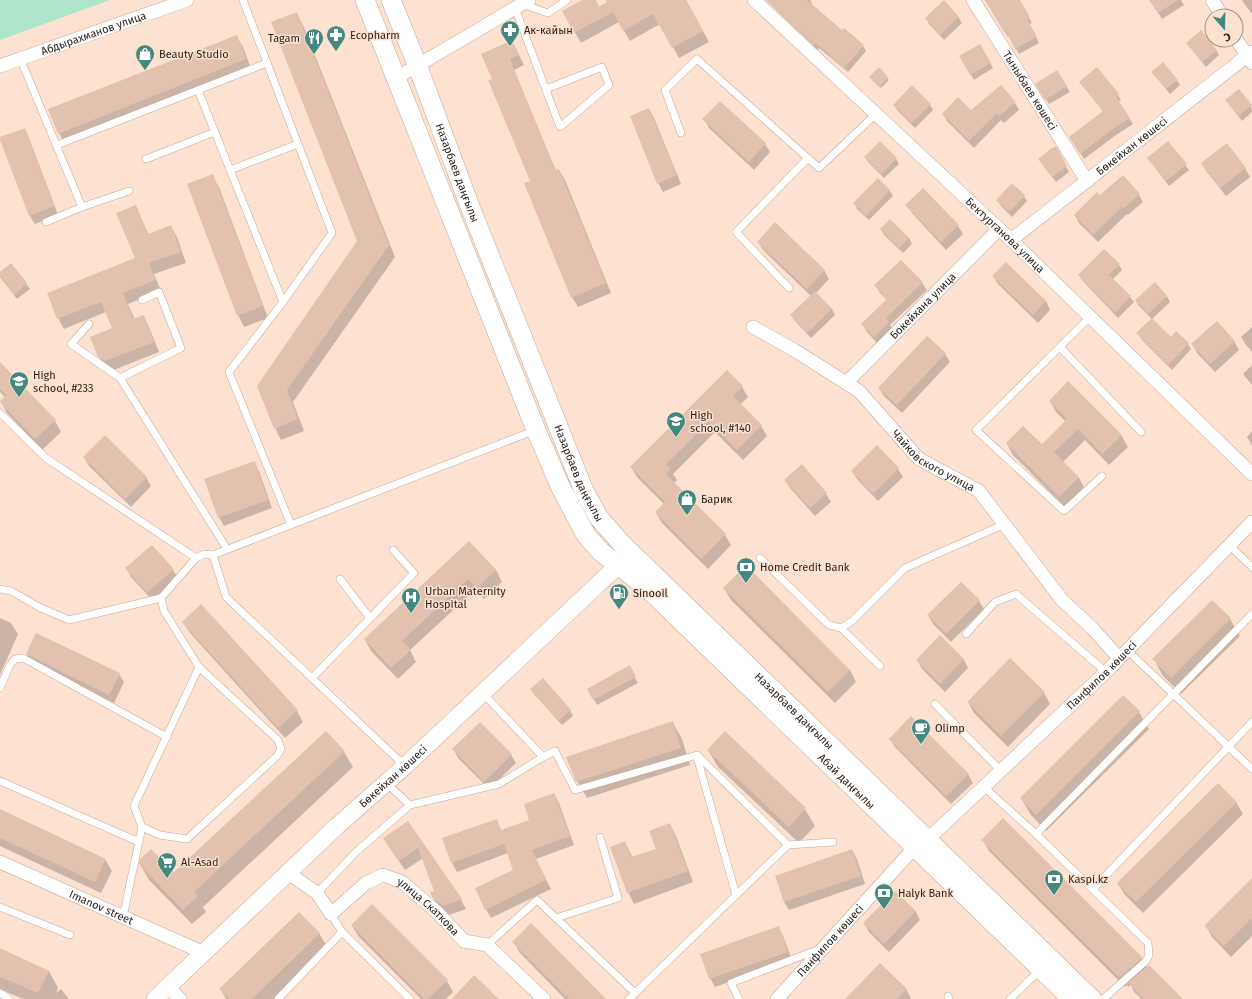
<svg xmlns="http://www.w3.org/2000/svg" width="1252" height="999" viewBox="0 0 1252 999" font-family="'Fira Sans',sans-serif">
<rect width="100%" height="100%" fill="#fde2d2"/>
<path fill="#ade5cb" d="M0,0H110L0,40Z"/>
<g fill="#0003">
<path d="M584,0H595L599,8L613,0H686L709,42L679,58L660,24L630,41L619,22L581,43L563,11Z"/>
<path d="M766,0H810L813,6L842,31L863,46L866,51L848,72L819,48L818,50Z"/>
<path d="M985,0H1019L1032,23L1029,24L1039,43L1019,54L1009,36L1008,37Z"/>
<path d="M1150,0H1181L1184,5L1162,19Z"/>
<path d="M1242,0H1252V14L1243,2Z"/>
<path d="M944,2L959,18L962,23L944,40L929,24L926,18Z"/>
<path d="M296,13L303,25L395,257L293,402L304,431L281,440L275,428L258,386L358,241Z"/>
<path d="M236,36L243,47L252,71L65,145L59,133Z"/>
<path d="M512,41L524,65L514,70L556,171L559,170L565,180L611,293L578,307L572,297L531,181L493,79Z"/>
<path d="M1187,43L1216,50L1219,55L1206,67Z"/>
<path d="M980,45L993,68L974,80L960,57Z"/>
<path d="M879,69L889,80L881,88L872,79Z"/>
<path d="M1057,72L1070,92L1049,104L1037,84Z"/>
<path d="M1152,72L1177,80L1180,85L1170,94Z"/>
<path d="M1084,87L1118,95L1121,100L1118,102L1133,124L1116,135L1084,159L1070,137L1104,112Z"/>
<path d="M1015,103L1019,110L1004,123L1001,120L974,148L947,121L943,114L971,112Z"/>
<path d="M894,105H930L933,110L915,128L897,110Z"/>
<path d="M1230,105L1251,106L1252,112L1242,121Z"/>
<path d="M649,109L654,118L681,184L663,192L658,183Z"/>
<path d="M704,119L765,144L770,152L754,170L709,128Z"/>
<path d="M25,129L29,138L58,215L35,224L30,216Z"/>
<path d="M1168,142L1189,170L1169,186L1148,158Z"/>
<path d="M1055,148L1069,172L1056,182L1042,164Z"/>
<path d="M865,157L896,159L899,164L884,178L868,162Z"/>
<path d="M1202,164L1245,168L1250,177L1226,196L1207,172Z"/>
<path d="M212,176L219,187L268,318L244,327L238,315Z"/>
<path d="M1123,176L1139,195L1143,202L1128,215L1127,214L1098,242L1079,223L1075,215L1100,196Z"/>
<path d="M878,179L890,191L893,196L869,220L857,209L854,203Z"/>
<path d="M1024,196L1027,201L1012,217L1001,206L997,200Z"/>
<path d="M907,205L958,226L963,234L946,250L912,213Z"/>
<path d="M135,206L149,235L171,227L177,237L186,263L154,274L161,291L128,304L135,320L143,316L149,327L159,352L111,371L105,367L99,356L113,329L106,312L64,329L58,318L137,259Z"/>
<path d="M890,221L909,238L912,244L903,253L884,235L881,229Z"/>
<path d="M758,242L824,270L829,279L816,293L832,309L835,315L811,338L795,321L792,315L811,296L763,250Z"/>
<path d="M901,261L922,283L927,290L890,325L893,330L878,344L867,332L862,324L887,300L880,293L876,286Z"/>
<path d="M11,264L30,289L17,299L0,277V273Z"/>
<path d="M1119,265L1122,270L1113,279L1130,297L1134,302L1118,318L1082,280L1079,275Z"/>
<path d="M993,276L1046,301L1050,310L1038,323L998,284Z"/>
<path d="M1167,296L1170,302L1152,319L1139,306L1136,301Z"/>
<path d="M1252,327V352L1246,345L1241,337Z"/>
<path d="M1176,332L1188,344L1191,349L1172,370L1141,339L1138,333L1171,338Z"/>
<path d="M1234,341L1239,350L1215,372L1197,353L1193,345Z"/>
<path d="M945,354L950,362L902,413L884,396L879,388Z"/>
<path d="M0,363L55,421L61,432L42,450L7,413L1,401L5,397L0,392Z"/>
<path d="M1252,365V385L1243,374Z"/>
<path d="M727,372L742,387L748,397L740,405L761,426L767,436L743,460L715,432L673,474L677,480L674,483L725,535L731,545L708,569L662,523L656,513L664,504L637,477L631,467Z"/>
<path d="M1050,401L1121,435L1128,447L1109,465L1085,440L1063,462L1079,478L1085,489L1066,508L1013,455L1007,444L1042,446L1066,422L1056,412Z"/>
<path d="M1252,431V446L1247,437Z"/>
<path d="M877,447L898,469L903,477L878,501L857,479L852,471Z"/>
<path d="M84,457L146,477L151,486L131,507L89,466Z"/>
<path d="M254,463L259,471L272,508L224,526L219,517Z"/>
<path d="M785,480L826,494L831,502L815,516L790,488Z"/>
<path d="M469,542L496,570L502,582L484,599L475,590L410,650L416,662L398,679L371,651L365,640Z"/>
<path d="M127,569L173,570L178,578L153,601L131,577Z"/>
<path d="M724,588L850,670L856,682L835,703L731,600Z"/>
<path d="M979,601L984,609L951,642L933,624L928,615Z"/>
<path d="M0,618L11,623L18,634L0,675Z"/>
<path d="M1230,619L1240,636L1181,694L1163,676L1154,659Z"/>
<path d="M183,622L297,711L303,722L285,738L190,633Z"/>
<path d="M940,637L964,660L968,668L945,692L922,669L917,660Z"/>
<path d="M27,654L119,674L124,682L114,703L32,662Z"/>
<path d="M629,667L638,683L597,705L588,689Z"/>
<path d="M531,689L570,710L573,716L562,725L534,694Z"/>
<path d="M1044,693L1050,704L1008,747L974,713L968,702Z"/>
<path d="M1123,696L1139,712L1149,729L1046,831L1031,815L1021,798Z"/>
<path d="M480,723L511,755L516,763L489,789L458,758L454,750Z"/>
<path d="M673,723L682,739L690,765L587,798L577,781Z"/>
<path d="M326,732L344,752L353,767L203,907L206,912L192,924L149,880L140,864L174,874Z"/>
<path d="M726,733L805,809L815,826L799,843L718,767L708,750Z"/>
<path d="M890,739L968,774L973,783L951,804L895,747Z"/>
<path d="M554,794L559,803L574,845L536,859L551,889L491,918L486,909L515,870L508,853L457,872L452,863L444,839L496,820L502,831L530,820Z"/>
<path d="M1236,802L1243,814L1143,913L1125,895L1118,884Z"/>
<path d="M0,810L105,859L112,871L101,893L0,846Z"/>
<path d="M408,822L461,900L466,909L449,915L439,907L433,897L435,891L423,858L405,870L389,847L384,838Z"/>
<path d="M670,824L676,836L693,882L634,904L628,892L625,842L633,858L657,849Z"/>
<path d="M983,840L1139,955L1147,968L1180,999H1142L1134,992L1131,985L1128,987L1127,985L1125,987L989,851Z"/>
<path d="M852,850L857,859L865,884L789,910L784,902L776,876Z"/>
<path d="M1252,880V936L1231,957L1212,937L1206,926Z"/>
<path d="M895,892L916,912L920,920L889,952L869,932L864,923Z"/>
<path d="M352,926L447,981L453,992L446,999H421L359,937Z"/>
<path d="M778,928L783,936L792,960L715,987L710,978Z"/>
<path d="M319,933L329,950L279,999H226L221,990Z"/>
<path d="M514,942L605,999H565L520,953Z"/>
<path d="M0,949L49,971L58,988L56,993L61,989L69,999H23L0,989Z"/>
<path d="M906,989L911,998L910,999H846Z"/>
</g>
<g fill="#e2c2ae">
<path d="M582,0H596L599,7L607,2L606,0H686L703,31L672,48L653,14L623,31L613,12L574,33L562,11Z"/>
<path d="M766,0H807L842,30L844,28L864,45L844,68L816,43L814,45Z"/>
<path d="M944,0L959,17L940,35L925,18Z"/>
<path d="M985,0H1020L1030,17L1027,19L1037,37L1015,49L1006,31L1004,32Z"/>
<path d="M1149,0H1178L1158,13Z"/>
<path d="M297,12L389,245L287,390L298,419L274,429L257,386L357,241L271,22Z"/>
<path d="M1201,30L1217,50L1202,62L1186,43Z"/>
<path d="M237,35L246,59L58,134L48,109Z"/>
<path d="M512,40L519,55L510,59L555,170L559,169L606,283L571,298L524,183L530,181L488,80L492,79L481,54Z"/>
<path d="M980,44L991,63L970,75L959,56Z"/>
<path d="M1163,62L1178,80L1166,89L1151,72Z"/>
<path d="M879,67L888,77L879,87L869,77Z"/>
<path d="M1097,67L1119,94L1116,97L1130,118L1113,129L1080,154L1069,137L1103,111L1079,82Z"/>
<path d="M1057,70L1067,86L1045,100L1035,84Z"/>
<path d="M912,85L931,104L912,123L893,105Z"/>
<path d="M1001,85L1016,102L999,116L997,113L969,141L942,114L958,97L971,110Z"/>
<path d="M1239,89L1252,105L1238,116L1225,100Z"/>
<path d="M720,101L766,143L749,162L702,119Z"/>
<path d="M649,108L677,175L657,184L630,116Z"/>
<path d="M25,128L54,206L29,216L0,140V137Z"/>
<path d="M880,141L897,158L881,174L864,157Z"/>
<path d="M1168,141L1187,164L1166,181L1147,158Z"/>
<path d="M1227,143L1246,168L1220,188L1201,163Z"/>
<path d="M1056,146L1067,166L1052,177L1038,159L1053,147V148Z"/>
<path d="M213,174L263,306L237,316L187,184Z"/>
<path d="M1123,175L1140,194L1124,208L1122,207L1093,235L1074,215L1097,192L1100,195Z"/>
<path d="M878,178L890,190L866,216L853,203Z"/>
<path d="M1012,183L1025,195L1009,212L996,200Z"/>
<path d="M923,188L959,225L941,242L905,205Z"/>
<path d="M136,205L148,234L171,225L181,252L149,263L156,280L123,293L133,319L144,315L154,342L105,361L98,357L90,337L112,328L101,302L57,319L47,293L135,258L116,213Z"/>
<path d="M890,219L909,238L899,248L880,229Z"/>
<path d="M775,222L825,270L807,289L757,242Z"/>
<path d="M1104,249L1120,264L1109,275L1131,296L1115,313L1078,275Z"/>
<path d="M901,260L923,282L886,318L889,322L874,337L861,324L887,299L874,285Z"/>
<path d="M1006,262L1046,301L1033,315L992,276Z"/>
<path d="M11,263L27,283L14,295L0,277V272Z"/>
<path d="M1155,282L1167,296L1148,314L1135,300Z"/>
<path d="M815,291L832,309L807,333L790,315Z"/>
<path d="M1152,318L1171,337L1176,331L1189,343L1168,365L1136,333Z"/>
<path d="M1217,321L1235,341L1210,364L1191,344Z"/>
<path d="M927,336L946,353L897,405L878,388Z"/>
<path d="M0,362L56,420L35,439L0,402L6,395L0,389Z"/>
<path d="M727,370L743,386L733,396L762,425L737,450L709,422L666,464L671,469L666,474L726,534L701,559L655,512L665,502L630,467Z"/>
<path d="M1068,381L1122,435L1102,454L1078,429L1054,452L1079,477L1059,497L1006,443L1023,426L1042,444L1067,419L1049,401Z"/>
<path d="M105,435L147,477L125,499L83,457Z"/>
<path d="M877,445L899,468L873,494L851,471Z"/>
<path d="M255,461L268,500L218,518L204,479Z"/>
<path d="M802,464L827,493L810,508L784,480Z"/>
<path d="M469,541L496,570L477,588L468,579L402,641L411,650L391,668L364,639Z"/>
<path d="M152,545L174,569L147,593L125,568Z"/>
<path d="M746,565L850,670L828,692L723,588Z"/>
<path d="M961,582L980,600L946,634L927,615Z"/>
<path d="M1212,600L1231,618L1171,678L1152,659Z"/>
<path d="M201,604L298,710L278,728L182,622Z"/>
<path d="M36,633L120,673L109,695L26,654Z"/>
<path d="M940,635L964,659L940,684L916,660Z"/>
<path d="M1010,658L1045,692L1001,736L967,702Z"/>
<path d="M630,665L636,677L593,700L587,689Z"/>
<path d="M543,678L571,710L558,721L530,689Z"/>
<path d="M1123,695L1140,711L1036,815L1020,798Z"/>
<path d="M911,716L969,774L946,796L889,739Z"/>
<path d="M673,721L681,748L576,782L566,757Z"/>
<path d="M480,722L512,754L484,782L452,749Z"/>
<path d="M326,731L345,751L194,892L198,896L183,910L139,864L140,859L151,849L174,872Z"/>
<path d="M725,731L806,808L789,827L707,750Z"/>
<path d="M1218,783L1237,802L1136,902L1117,883Z"/>
<path d="M554,793L570,836L532,850L546,880L485,910L475,888L513,870L504,844L451,863L442,838L497,819L501,830L529,820L524,804Z"/>
<path d="M0,809L106,859L95,882L0,838Z"/>
<path d="M1003,818L1140,955L1142,958L1121,976L1120,975L1118,976L981,840Z"/>
<path d="M408,821L424,844L462,899L443,906L432,897L430,892L434,891L418,848L399,861L383,838Z"/>
<path d="M670,823L688,871L627,893L610,847L625,841L631,857L656,849L649,831Z"/>
<path d="M852,849L861,876L784,902L775,876Z"/>
<path d="M1252,878V918L1224,946L1204,926Z"/>
<path d="M895,891L916,911L884,944L863,923Z"/>
<path d="M372,904L448,980L428,999H424L351,925Z"/>
<path d="M299,912L320,933L252,999H229L219,989Z"/>
<path d="M531,923L606,999H569L512,942Z"/>
<path d="M779,926L788,952L709,979L700,954Z"/>
<path d="M0,948L49,971L38,993L0,977Z"/>
<path d="M880,963L907,989L897,999H845Z"/>
<path d="M1149,965L1183,999H1144L1128,983Z"/>
<path d="M474,975L491,991H490L499,999H452Z"/>
</g>
<g fill="none" stroke-linecap="round" stroke-linejoin="round">
<g stroke="#c6a793" stroke-width="8">
<g id="service">
<path d="M243,0L332,233L283,302L229,372L291,525"/>
<path d="M522,4L548,13L567,0"/>
<path d="M515,8L560,127L609,85L602,67L546,89"/>
<path d="M20,58L82,207L129,191"/>
<path d="M267,63L198,90L283,302"/>
<path d="M681,133L665,90L697,59L819,168L876,114"/>
<path d="M57,145L198,90"/>
<path d="M146,159L215,132"/>
<path d="M230,170L298,144"/>
<path d="M46,222L82,207"/>
<path d="M789,288L736,232L808,158"/>
<path d="M1090,317L976,430L1064,511L1102,476"/>
<path d="M89,324L71,344L120,378L227,549"/>
<path d="M1060,347L1141,432"/>
<path d="M120,378L181,348L159,292L142,300"/>
<path d="M0,413L46,458L196,558"/>
<path d="M1229,545L1252,567"/>
<path d="M760,558L829,625L841,628L852,621L905,568L1005,524"/>
<path d="M340,579L370,618"/>
<path d="M0,589L11,591L39,607L69,620L161,598"/>
<path d="M841,628L880,666"/>
<path d="M966,634L995,602L1016,594L1106,672"/>
<path d="M1127,650L1252,769"/>
<path d="M312,678L414,573L393,550"/>
<path d="M0,688L10,665L15,659L23,658L167,737"/>
<path d="M483,693L543,757L555,751L575,790L697,755L788,845L629,999"/>
<path d="M935,704L1001,771"/>
<path d="M697,757L736,895"/>
<path d="M405,766L226,597L213,555L536,430"/>
<path d="M0,781L139,842"/>
<path d="M386,783L410,805L499,784L543,757"/>
<path d="M984,787L1036,834L1148,943L1149,955L1146,961L1103,999"/>
<path d="M142,827L160,835L187,839L277,756L281,749L278,740L199,667"/>
<path d="M1036,834L1252,614"/>
<path d="M788,845L833,842"/>
<path d="M1093,889L1252,722"/>
<path d="M317,893L357,851L410,805"/>
<path d="M0,907L70,935"/>
<path d="M123,917L142,827L134,806L199,667L164,611L161,598L196,558L204,554L213,555"/>
<path d="M556,918L618,898L600,837"/>
<path d="M342,932L410,999"/>
<path d="M487,945L537,900L635,993"/>
<path d="M0,993L9,999"/>
<path d="M948,996L949,999"/>
<path d="M278,999L342,932L331,914"/>
<path d="M739,999L731,983L817,950"/>
<path d="M1010,999L1041,969"/>
</g>
</g>
<g stroke="#c6a793" stroke-width="14">
<g id="minor">
<path id="s1" d="M754,0L1011,240L1252,474"/>
<path id="s2" d="M973,0L1087,181"/>
<path d="M1212,0L1222,16"/>
<path d="M1236,39L1252,63"/>
<path id="s3" d="M0,66L187,0"/>
<path d="M396,78L529,0"/>
<path id="s4" d="M1011,240L1252,52"/>
<path id="s5" d="M753,327L794,350L859,391L919,459L979,491L1062,600L1092,628L1119,658"/>
<path id="s6" d="M846,383L999,229"/>
<path id="s7" d="M927,840L1106,672L1252,522"/>
<path id="s8" d="M0,862L204,953"/>
<path id="s9" d="M288,873L317,893L331,914L366,883L383,875L402,882L437,912L464,941L487,945L544,999"/>
<path d="M168,987L180,999"/>
<path id="s10" d="M777,999L915,847"/>
</g>
</g>
<g stroke="#c6a793" stroke-width="18">
<g id="tertiary">
<path id="s11" d="M155,999L336,827L405,766L628,556"/>
</g>
</g>
<g stroke="#c6a793" stroke-width="20">
<g id="secondary">
<path id="s12" d="M365,0L536,430L561,488L586,535L601,552L645,586L1072,999"/>
<path id="s13" d="M391,0L418,67L469,204L584,491L599,518L622,544L1092,999"/>
</g>
</g>
<use href="#service" stroke="#fff" stroke-width="7"/>
<use href="#minor" stroke="#fff" stroke-width="13"/>
<use href="#tertiary" stroke="#fff" stroke-width="17"/>
<use href="#secondary" stroke="#fff" stroke-width="19"/>
</g>
<defs>
<g id="pharmacy-pin" transform="scale(1)"><path d="M0 17L-7.5 6A9.5 9.5 0 1 1 7.5 6Z" fill="#438980" stroke="#fde2d2"/><path d="M-2-6h4v4h4v4h-4v4h-4v-4h-4v-4h4Z" fill="#fff"/></g>
<g id="restaurant-pin" transform="scale(1)"><path d="M0 17L-7.5 6A9.5 9.5 0 1 1 7.5 6Z" fill="#438980" stroke="#fde2d2"/><path d="M-5-6h1v4h1v-4h1v4h1v-4h1v5L-1.5 .5V6h-2V.5L-5-1ZM5-6V6H3V1.5H1.5Q1.5-4 5-6Z" fill="#fff"/></g>
<g id="shop-pin" transform="scale(1)"><path d="M0 17L-7.5 6A9.5 9.5 0 1 1 7.5 6Z" fill="#438980" stroke="#fde2d2"/><path d="M-5-2.5h2.3a2.7 3.5 0 0 1 5.4 0H5L5.5 6h-11ZM-1.5-2.5h3a1.5 2.3 0 0 0-3 0Z" fill="#fff"/></g>
<g id="school-pin" transform="scale(1)"><path d="M0 17L-7.5 6A9.5 9.5 0 1 1 7.5 6Z" fill="#438980" stroke="#fde2d2"/><path d="M0-5L7-2L0 1L-7-2ZM-4 1L0 2.5L4 1V4Q0 6-4 4Z" fill="#fff"/></g>
<g id="bank-pin" transform="scale(1)"><path d="M0 17L-7.5 6A9.5 9.5 0 1 1 7.5 6Z" fill="#438980" stroke="#fde2d2"/><path d="M-6-4H6V4H-6ZM0-2.3a2.3 2.3 0 1 0 0 4.6a2.3 2.3 0 1 0 0-4.6Z" fill="#fff"/></g>
<g id="fuel-pin" transform="scale(1)"><path d="M0 17L-7.5 6A9.5 9.5 0 1 1 7.5 6Z" fill="#438980" stroke="#fde2d2"/><path d="M-5.5-6h7V0h2V4h1.3V-2.5L3-4.5l.8-.8L6-3V5H2.5V1h-1V6h-7ZM-4.2-4.7v3.2H.2V-4.7Z" fill="#fff"/></g>
<g id="hospital-pin" transform="scale(1)"><path d="M0 17L-7.5 6A9.5 9.5 0 1 1 7.5 6Z" fill="#438980" stroke="#fde2d2"/><path d="M-5-5h3v3.5h4V-5h3V5h-3V1.5h-4V5h-3Z" fill="#fff"/></g>
<g id="cafe-pin" transform="scale(1)"><path d="M0 17L-7.5 6A9.5 9.5 0 1 1 7.5 6Z" fill="#438980" stroke="#fde2d2"/><path d="M-5.5-4.5H6V0H3Q3 3.5 0 3.5H-2.5Q-5.5 3.5-5.5 0ZM3-3.2v2h1.7v-2ZM-6 4.5H4V6H-6Z" fill="#fff"/></g>
<g id="supermarket-pin" transform="scale(1)"><path d="M0 17L-7.5 6A9.5 9.5 0 1 1 7.5 6Z" fill="#438980" stroke="#fde2d2"/><path d="M-6-5.5h2.5l.6 2H6L4.5 2H-2.5L-4.4-4H-6ZM-1.5 3.2a1.3 1.3 0 1 0 .1 0ZM3 3.2a1.3 1.3 0 1 0 .1 0Z" fill="#fff"/></g>
</defs>
<g fill-rule="evenodd">
<use href="#pharmacy-pin" x="510" y="30"/>
<use href="#pharmacy-pin" x="336" y="35"/>
<use href="#restaurant-pin" x="314" y="38"/>
<use href="#shop-pin" x="145" y="54"/>
<use href="#school-pin" x="19" y="381"/>
<use href="#school-pin" x="676" y="421"/>
<use href="#shop-pin" x="687" y="499"/>
<use href="#bank-pin" x="746" y="567"/>
<use href="#fuel-pin" x="619" y="593"/>
<use href="#hospital-pin" x="411" y="597"/>
<use href="#cafe-pin" x="921" y="728"/>
<use href="#supermarket-pin" x="167" y="862"/>
<use href="#bank-pin" x="1054" y="879"/>
<use href="#bank-pin" x="884" y="893"/>
</g>
<g text-anchor="middle" dominant-baseline="central" stroke-width="3" stroke-linejoin="round" paint-order="stroke">
<g font-size="11" fill="#291d16" stroke="#fde2d2" text-anchor="start">
<text x="524" y="30">Ак-кайын</text>
<text x="350" y="35">Ecopharm</text>
<text x="300" y="38" text-anchor="end">Tagam</text>
<text x="159" y="54">Beauty Studio</text>
<text x="33" y="375">High<tspan x="33" dy="13">school, #233</tspan></text>
<text x="690" y="415">High<tspan x="690" dy="13">school, #140</tspan></text>
<text x="701" y="499">Барик</text>
<text x="760" y="567">Home Credit Bank</text>
<text x="425" y="591">Urban Maternity<tspan x="425" dy="13">Hospital</tspan></text>
<text x="633" y="593">Sinooil</text>
<text x="935" y="728">Olimp</text>
<text x="181" y="862">Al-Asad</text>
<text x="1068" y="879">Kaspi.kz</text>
<text x="898" y="893">Halyk Bank</text>
</g>
<g font-size="11" fill="#291d16" stroke="#fde2d2">
<text stroke="none"><textPath href="#s3" startOffset="99">Абдырахманов улица</textPath></text>
<text stroke="none"><textPath href="#s2" startOffset="107">Тыныбаев көшесі</textPath></text>
<text stroke="none"><textPath href="#s4" startOffset="153">Бөкейхан көшесі</textPath></text>
<text stroke="none"><textPath href="#s13" startOffset="185">Назарбаев даңғылы</textPath></text>
<text stroke="none"><textPath href="#s1" startOffset="344">Бектурганова улица</textPath></text>
<text stroke="none"><textPath href="#s6" startOffset="109">Бокейхана улица</textPath></text>
<text stroke="none"><textPath href="#s5" startOffset="227">Чайковского улица</textPath></text>
<text stroke="none"><textPath href="#s13" startOffset="509">Назарбаев даңғылы</textPath></text>
<text stroke="none"><textPath href="#s7" startOffset="240">Панфилов көшесі</textPath></text>
<text stroke="none"><textPath href="#s13" startOffset="833">Назарбаев даңғылы</textPath></text>
<text stroke="none"><textPath href="#s11" startOffset="326">Бөкейхан көшесі</textPath></text>
<text stroke="none"><textPath href="#s12" startOffset="938">Абай даңғылы</textPath></text>
<text stroke="none"><textPath href="#s8" startOffset="111">Imanov street</textPath></text>
<text stroke="none"><textPath href="#s9" startOffset="182">улица Скаткова</textPath></text>
<text stroke="none"><textPath href="#s10" startOffset="79">Панфилов көшесі</textPath></text>
</g>
</g>
<g transform="translate(1224 28) rotate(160)"><circle r="19" fill="#fde2d2" stroke="#a89387"/>
<path d="M0-3L7 15L0 10L-7 15Z" fill="#438980"/>
<text y="-6" font-size="11" font-weight="bold" text-anchor="middle" fill="#291d16">С</text>
</g>
</svg>
